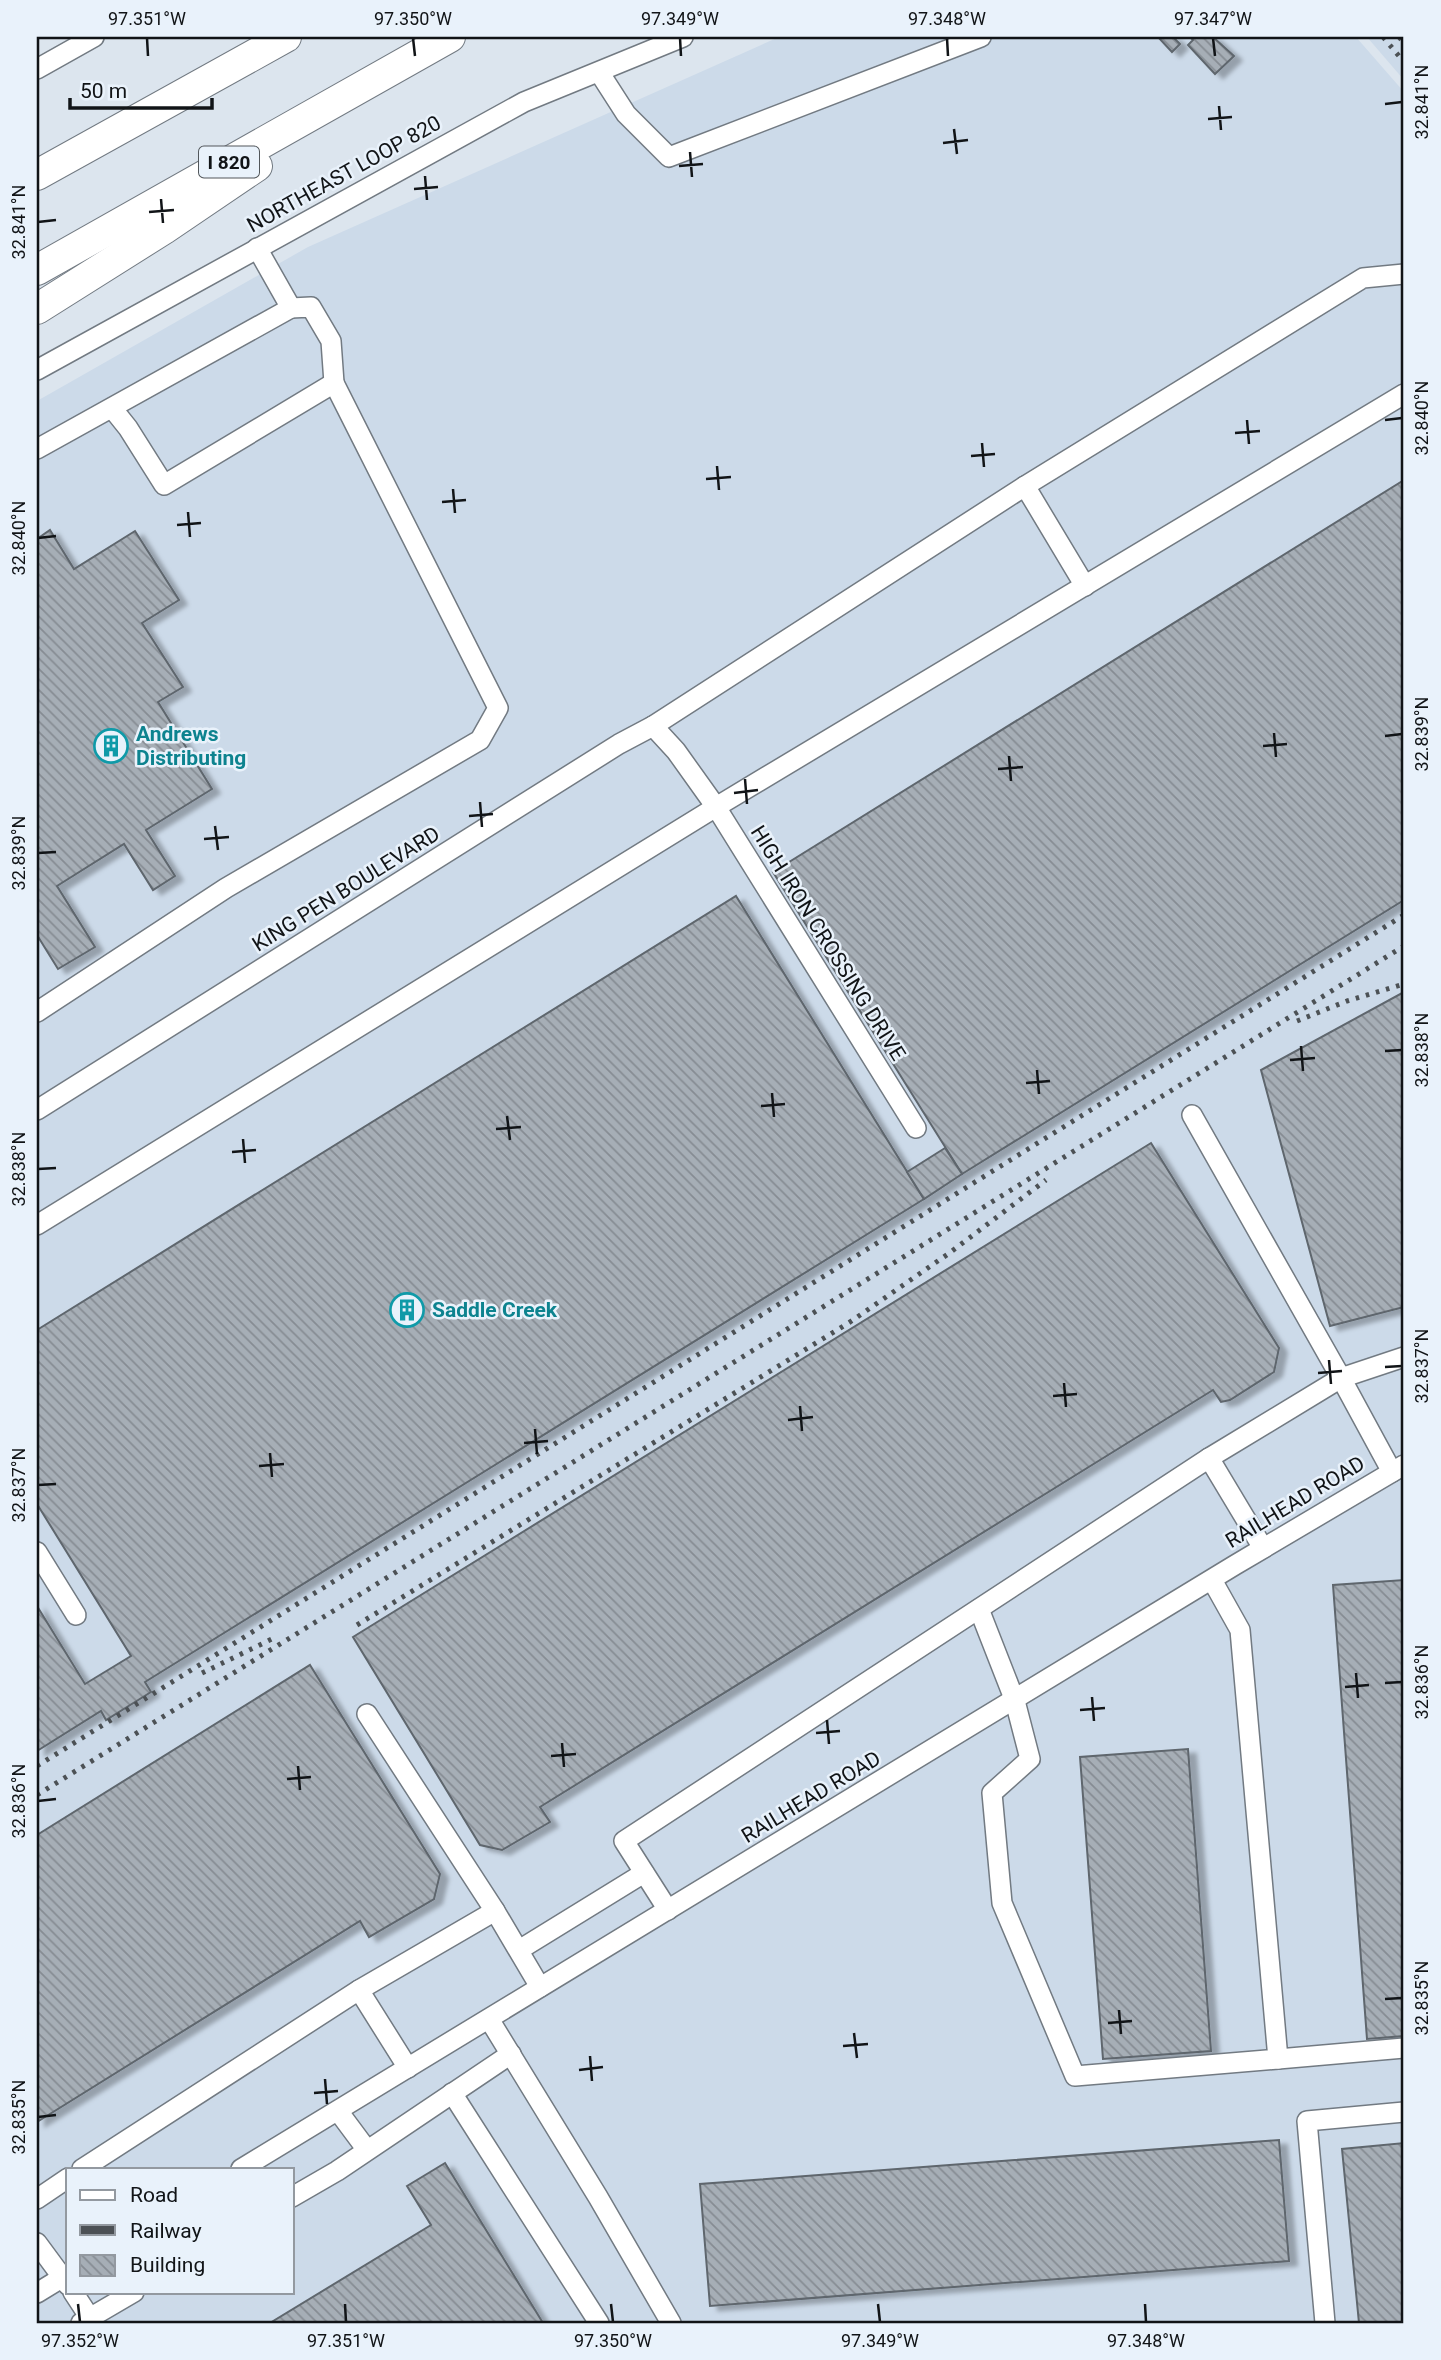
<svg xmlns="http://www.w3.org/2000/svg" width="1441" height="2360" viewBox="0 0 1441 2360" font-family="Roboto,sans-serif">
<defs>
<pattern id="building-back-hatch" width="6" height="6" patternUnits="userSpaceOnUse" patternTransform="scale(1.75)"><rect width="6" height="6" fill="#a6aeb6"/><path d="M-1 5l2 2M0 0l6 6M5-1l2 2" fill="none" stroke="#868c93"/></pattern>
<filter id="shadow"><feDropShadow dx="8" dy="4.5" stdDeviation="2" flood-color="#0004"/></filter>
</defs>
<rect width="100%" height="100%" fill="#dce5ee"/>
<g fill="#ccdae9" fill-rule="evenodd">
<path d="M779,37H1356L1404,92V2323H37V401L308,247ZM68,2169H292V2292H68Z"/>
<path d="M1367,37H1404V80Z"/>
</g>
<g fill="url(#building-back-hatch)" stroke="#5e666d" stroke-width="2" filter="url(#shadow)">
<path d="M1158,37H1173L1180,44L1172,52Z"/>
<path d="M1190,37H1213L1234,56L1215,74L1188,45L1193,40Z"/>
<path d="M1404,480V900L962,1174L773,872Z"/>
<path d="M50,530L74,569L135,531L179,600L142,623L183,687L158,702L212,789L146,830L175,876L153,890L124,844L57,886L95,947L58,969L37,935V539Z"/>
<path d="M736,896L924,1199L145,1682L151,1692L106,1720L101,1711L37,1751V1606L85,1684L131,1656L37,1504V1330Z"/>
<path d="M1404,992V1307L1330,1326L1261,1070Z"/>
<path d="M1151,1143L1279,1348L1274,1372L1230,1400L1221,1402L1213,1390L540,1807L550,1822L502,1850L480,1845L353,1637Z"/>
<path d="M945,1148L962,1174L924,1199L907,1172Z"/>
<path d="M1404,1580V2036L1367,2039L1333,1585Z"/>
<path d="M310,1665L440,1874L434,1899L369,1937L360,1921L37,2122V1835Z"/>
<path d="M1188,1749L1211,2051L1103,2059L1080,1757Z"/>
<path d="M1279,2140L1289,2261L710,2306L700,2184Z"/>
<path d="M1404,2143V2323H1359L1342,2149Z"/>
<path d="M445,2163L543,2323H270L431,2225L407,2186Z"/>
</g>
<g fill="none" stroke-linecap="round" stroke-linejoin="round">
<g stroke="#727a82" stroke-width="22">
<g id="minor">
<path d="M37,69L94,37"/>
<path d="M599,72L626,114L669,157L981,37"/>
<path d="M291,308L311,307L331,341L334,383"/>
<path d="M37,370L524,102L683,37"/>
<path d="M37,449L291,308L257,248"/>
<path d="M1025,486L1363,278L1404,274"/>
<path d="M653,726L1025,486L1085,586"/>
<path d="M37,1012L226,888L480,740L498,708L334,383L164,485L128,428L112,408"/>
<path d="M37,1110L619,744L653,726L676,751L716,807L916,1128"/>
<path d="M1192,1115L1341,1378L1404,1357"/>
<path d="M37,1225L716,807L1404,394"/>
<path d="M1209,1458L1263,1548"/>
<path d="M37,1552L76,1615"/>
<path d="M979,1609L1015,1701L1030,1759L992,1793L1002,1903L1075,2076L1278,2059L1240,1630L1212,1580"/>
<path d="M367,1714L495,1911L540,1987"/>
<path d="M668,1910L624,1841L1209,1458L1341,1378L1392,1472"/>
<path d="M519,1950L644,1873"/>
<path d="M359,1990L408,2068"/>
<path d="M489,2019L598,2197L671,2323"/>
<path d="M1278,2059L1404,2048"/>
<path d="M452,2093L599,2323"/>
<path d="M338,2111L367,2150"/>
<path d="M82,2169L359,1990L495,1911"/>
<path d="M241,2169L1235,1565L1404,1465"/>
<path d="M292,2197L337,2171L511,2054"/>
<path d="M37,2199L68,2178"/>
<path d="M37,2243L68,2285"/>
<path d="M73,2292L90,2318"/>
<path d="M37,2293L68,2274"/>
<path d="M81,2323L134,2292"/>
<path d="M1325,2323L1307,2121L1404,2112"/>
</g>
</g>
<g stroke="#727a82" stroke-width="32">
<g id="highway">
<path d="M37,175L286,37"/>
<path d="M37,270L450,37"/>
<path d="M37,309L164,229L257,166"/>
</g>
</g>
<use href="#minor" stroke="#fff" stroke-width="19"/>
<use href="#highway" stroke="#fff" stroke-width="30"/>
<g stroke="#4c5155" stroke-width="5" stroke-dasharray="3.5 7" stroke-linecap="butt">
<path d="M1383,37L1404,62"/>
<path d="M1399,37L1404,43"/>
<path d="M1297,1021L1347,1001L1404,984"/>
<path d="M357,1625L850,1322L948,1254L1046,1180"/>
<path d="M202,1673L274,1638"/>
<path d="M37,1766L1404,915"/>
<path d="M37,1795L1404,946"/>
</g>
</g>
<path fill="none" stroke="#111417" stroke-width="2.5" d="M147,38L148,56M413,38L415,56M680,38L681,56M947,38L948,56M1213,38L1215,56M1385,104L1402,102M1219,106L1221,130M1208,119L1232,117M954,129L957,154M943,143L968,140M690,152L692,177M679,166L703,164M425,176L427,200M414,189L438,187M161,199L163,223M149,212L174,210M38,222L56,220M1247,420L1249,444M1385,420L1402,418M1235,433L1260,431M982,443L984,467M971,456L995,454M717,466L719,490M706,479L731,477M453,489L455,513M442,502L466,500M188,512L190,537M177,525L201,523M38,538L56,536M1274,733L1276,757M1385,736L1402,734M1263,746L1287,744M1009,756L1011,781M998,769L1023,767M745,779L747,804M734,793L758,790M480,802L482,827M469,816L493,814M215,826L218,850M204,839L229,837M38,853L56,852M1301,1046L1303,1071M1385,1051L1402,1050M1290,1060L1315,1058M1037,1070L1039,1094M1026,1083L1050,1081M772,1093L774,1117M761,1106L785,1104M507,1116L510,1140M496,1129L521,1127M243,1139L245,1163M232,1152L256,1150M38,1169L56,1168M1329,1360L1331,1384M1385,1367L1402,1366M1318,1373L1342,1371M1064,1383L1066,1407M1053,1396L1077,1394M800,1406L802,1431M788,1420L813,1417M535,1429L537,1454M524,1443L548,1441M270,1453L272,1477M259,1466L284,1464M38,1485L56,1484M1356,1673L1358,1698M1385,1683L1402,1682M1345,1687L1369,1685M1092,1697L1094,1721M1080,1710L1105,1708M827,1720L829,1744M816,1733L840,1731M562,1743L564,1767M551,1756L576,1754M298,1766L300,1790M287,1779L311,1777M38,1801L56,1799M1385,1999L1402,1998M1119,2010L1121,2034M1108,2023L1132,2021M854,2033L857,2058M843,2046L868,2044M590,2056L592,2081M579,2070L603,2067M325,2079L327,2104M314,2093L338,2091M38,2117L56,2115M78,2304L80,2322M345,2304L346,2322M611,2304L613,2322M878,2304L880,2322M1145,2304L1146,2322"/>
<defs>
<g id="building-ring" transform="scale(1.75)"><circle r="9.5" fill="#e9f2fb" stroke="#0f9aa8" stroke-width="1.5"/><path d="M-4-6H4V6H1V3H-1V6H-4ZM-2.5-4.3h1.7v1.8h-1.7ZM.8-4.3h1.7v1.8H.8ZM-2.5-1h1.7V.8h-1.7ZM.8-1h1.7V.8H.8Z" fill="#0f9aa8"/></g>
</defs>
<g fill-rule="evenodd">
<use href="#building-ring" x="111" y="746"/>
<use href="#building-ring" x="407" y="1310"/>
</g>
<g text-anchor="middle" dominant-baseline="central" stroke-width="5" stroke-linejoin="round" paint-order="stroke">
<rect fill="#e9f2fb" stroke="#52575b" stroke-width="2" x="199" y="146.5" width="60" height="31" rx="5"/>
<g font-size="19" font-weight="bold" fill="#111417">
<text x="229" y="162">I 820</text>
</g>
<g font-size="21" fill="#111417" stroke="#e9f2fb">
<text transform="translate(344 174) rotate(-29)">NORTHEAST LOOP 820</text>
<text transform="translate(346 889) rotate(-32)">KING PEN BOULEVARD</text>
<text transform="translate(828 943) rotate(58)">HIGH IRON CROSSING DRIVE</text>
<text transform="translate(1295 1502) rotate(-31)">RAILHEAD ROAD</text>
<text transform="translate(811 1797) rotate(-31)">RAILHEAD ROAD</text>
</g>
<g font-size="21" font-weight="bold" fill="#0d838f" stroke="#e9f2fb" text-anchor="start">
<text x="136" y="734">Andrews<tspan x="136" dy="24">Distributing</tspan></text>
<text x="432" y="1310">Saddle Creek</text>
</g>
</g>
<rect width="1441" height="2360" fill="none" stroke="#e9f2fb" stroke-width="77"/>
<rect x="66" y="2168" width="228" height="126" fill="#e9f2fb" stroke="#9399a0" stroke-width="2"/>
<rect x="80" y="2190" width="35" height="10" fill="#ffffff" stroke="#9399a0" stroke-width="2"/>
<text x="130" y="2202" font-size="21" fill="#111417">Road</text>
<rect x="80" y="2225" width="35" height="10" fill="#4c5155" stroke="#9399a0" stroke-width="2"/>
<text x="130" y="2238" font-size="21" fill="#111417">Railway</text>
<rect x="80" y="2255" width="35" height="21" fill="url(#building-back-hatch)" stroke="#9399a0" stroke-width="2"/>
<text x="130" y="2272" font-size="21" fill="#111417">Building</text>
<path d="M70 98v10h142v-10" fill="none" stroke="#111417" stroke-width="3.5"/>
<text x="80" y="98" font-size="21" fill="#111417" stroke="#e9f2fb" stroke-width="5" paint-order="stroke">50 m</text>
<rect x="38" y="38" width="1364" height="2284" fill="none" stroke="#111417" stroke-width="2.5"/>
<g font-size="18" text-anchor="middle" fill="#111417">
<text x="147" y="25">97.351°W</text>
<text x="413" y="25">97.350°W</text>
<text x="680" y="25">97.349°W</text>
<text x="947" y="25">97.348°W</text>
<text x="1213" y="25">97.347°W</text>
<text transform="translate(1422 102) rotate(-90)" y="6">32.841°N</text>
<text transform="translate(19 222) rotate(-90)" y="6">32.841°N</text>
<text transform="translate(1422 418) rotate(-90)" y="6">32.840°N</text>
<text transform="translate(19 538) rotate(-90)" y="6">32.840°N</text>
<text transform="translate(1422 734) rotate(-90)" y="6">32.839°N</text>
<text transform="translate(19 853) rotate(-90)" y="6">32.839°N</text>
<text transform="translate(1422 1050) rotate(-90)" y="6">32.838°N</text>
<text transform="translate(19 1169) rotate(-90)" y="6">32.838°N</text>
<text transform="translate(1422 1366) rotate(-90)" y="6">32.837°N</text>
<text transform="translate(19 1485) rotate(-90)" y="6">32.837°N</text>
<text transform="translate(1422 1682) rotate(-90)" y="6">32.836°N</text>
<text transform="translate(19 1801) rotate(-90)" y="6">32.836°N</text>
<text transform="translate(1422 1998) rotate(-90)" y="6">32.835°N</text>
<text transform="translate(19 2117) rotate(-90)" y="6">32.835°N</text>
<text x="80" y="2347">97.352°W</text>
<text x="346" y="2347">97.351°W</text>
<text x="613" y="2347">97.350°W</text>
<text x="880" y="2347">97.349°W</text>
<text x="1146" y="2347">97.348°W</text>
</g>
</svg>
